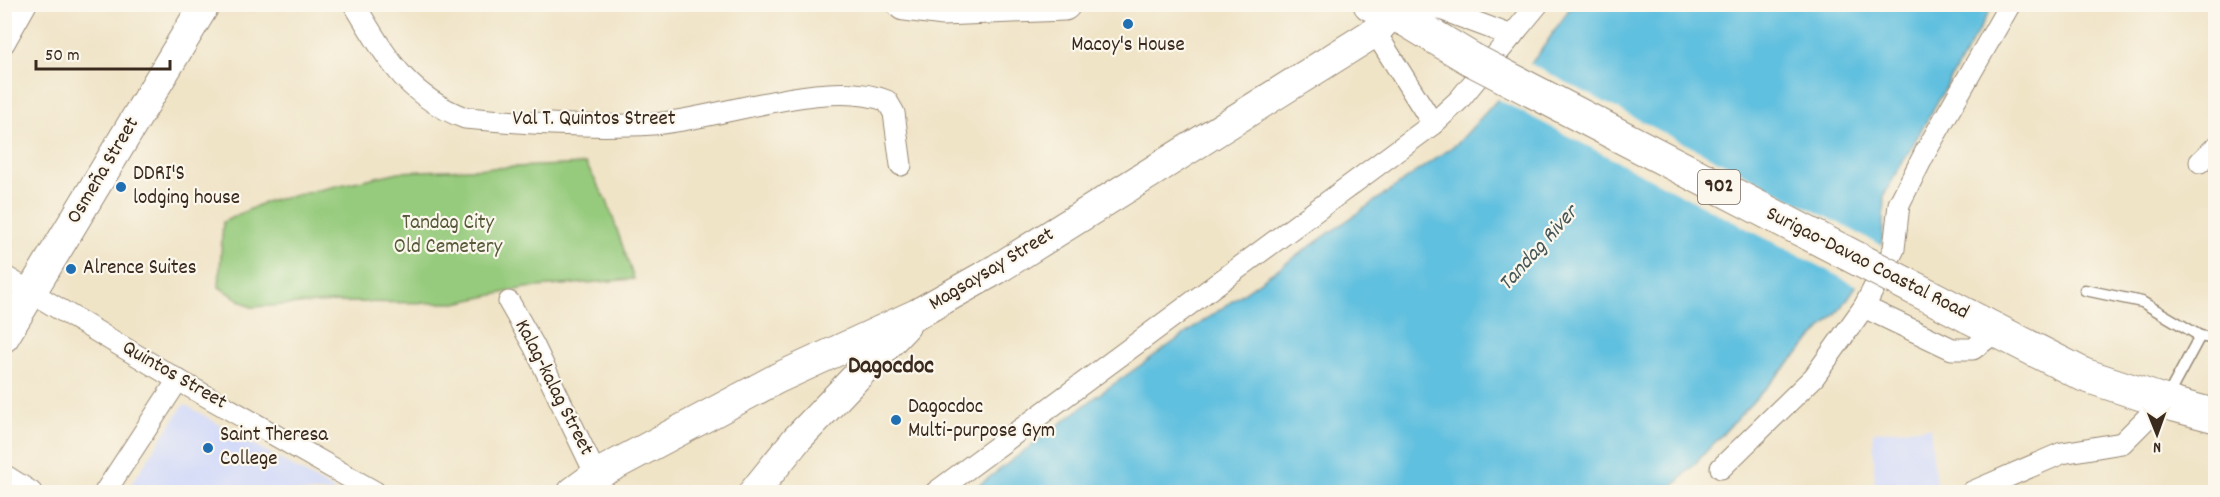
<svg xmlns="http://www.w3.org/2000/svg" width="2220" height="497" viewBox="0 0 2220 497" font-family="Dekko,sans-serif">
<rect width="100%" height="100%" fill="#fbf7ec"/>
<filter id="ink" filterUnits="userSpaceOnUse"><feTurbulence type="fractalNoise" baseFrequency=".0167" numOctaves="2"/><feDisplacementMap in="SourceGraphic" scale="12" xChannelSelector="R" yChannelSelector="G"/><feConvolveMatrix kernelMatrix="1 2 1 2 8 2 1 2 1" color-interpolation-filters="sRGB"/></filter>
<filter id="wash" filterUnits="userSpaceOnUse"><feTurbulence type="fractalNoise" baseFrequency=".008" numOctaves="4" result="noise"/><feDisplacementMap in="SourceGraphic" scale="24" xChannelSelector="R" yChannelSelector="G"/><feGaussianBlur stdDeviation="1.35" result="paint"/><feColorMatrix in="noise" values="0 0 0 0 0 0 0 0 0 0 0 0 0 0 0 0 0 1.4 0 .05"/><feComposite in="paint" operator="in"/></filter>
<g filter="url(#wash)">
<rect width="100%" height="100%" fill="#f0e4c7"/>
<g fill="#d1d9f9">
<path d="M184,404L337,492H126Z"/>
<path d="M1930,427L1937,492H1875L1873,432Z"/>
</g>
<path fill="#96cb7d" stroke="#687a4e" stroke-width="1.5" d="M586,164L607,201L634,279L525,288L456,303L335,302L251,307L219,287L223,222L265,202L399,172Z"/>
<path fill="#61c0df" stroke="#4e757e" stroke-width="1.5" d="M1572,5H1993L1884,195L1882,248L1842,307L1668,492H970L1101,393L1459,142L1538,55Z"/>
<path fill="#f0e4c7" d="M1527,62L1885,247L1884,250L1859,287L1495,98Z"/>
</g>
<g filter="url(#ink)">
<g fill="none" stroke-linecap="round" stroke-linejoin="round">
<g stroke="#968772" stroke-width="13">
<g id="lane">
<path d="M2085,290L2142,302L2200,336"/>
<path d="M2166,399L2200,336L2216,339"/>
</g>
</g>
<g stroke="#968772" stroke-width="23">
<g id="street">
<path d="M354,4C386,56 405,95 465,118C526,123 591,128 653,124C717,120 829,76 887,101L894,113L901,165"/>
<path d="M1427,4L1512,36"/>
<path d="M1375,32L1433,124"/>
<path d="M4,43L26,4"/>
<path d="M2200,162L2216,147"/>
<path d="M4,276L178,380L375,492"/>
<path d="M509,302L534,346L596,475"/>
<path d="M1864,307L1952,349H1973L1998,330"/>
<path d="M1721,468L1814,377L1864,307L1894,249L1899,204L1926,151L2010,4"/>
<path d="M4,475L31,492"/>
<path d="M105,492L178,380"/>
<path d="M936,492L1433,124L1459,100L1538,4"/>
<path d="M1972,492L2062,453L2122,443L2164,401"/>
</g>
</g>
<g stroke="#968772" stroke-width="32">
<g id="secondary">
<path d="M4,337L205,4"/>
<path d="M573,492L596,475L778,378L917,314L997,269L1375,32L1391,14L1393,4"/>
<path d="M754,492L796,440L905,326"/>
</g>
</g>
<g stroke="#968772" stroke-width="35">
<g id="highway">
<path d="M904,4L942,9L1064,4"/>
<path d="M1370,4L1408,21L1471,59"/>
<path d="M1968,316L2084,375L2175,405L2216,416"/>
</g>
</g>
<use href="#lane" stroke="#fff" stroke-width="10"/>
<use href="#street" stroke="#fff" stroke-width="21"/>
<use href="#secondary" stroke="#fff" stroke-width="30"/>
<use href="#highway" stroke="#fff" stroke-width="33"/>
<g stroke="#968772" stroke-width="35" stroke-linecap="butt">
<path id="highway-bridge" d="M1471,59L1968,316"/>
</g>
<use href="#highway-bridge" stroke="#fff" stroke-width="33"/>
</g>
</g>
<g fill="#1f6fb2" stroke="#fbf7ec" stroke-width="2">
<circle cx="1128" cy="24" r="6"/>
<circle cx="121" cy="187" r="6"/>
<circle cx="71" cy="269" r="6"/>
<circle cx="896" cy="420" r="6"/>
<circle cx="208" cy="448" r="6"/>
</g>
<g text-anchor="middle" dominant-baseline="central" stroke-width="4.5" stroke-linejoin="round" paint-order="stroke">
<rect fill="#fbf7ec" stroke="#75685c" stroke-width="1.5" x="1698" y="170" width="42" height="34" rx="4.5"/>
<g font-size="20" font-weight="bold" fill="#3b2a1e">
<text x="1719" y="187">902</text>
</g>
<g font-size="21" fill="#3b2a1e" stroke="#fbf7ec" text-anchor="start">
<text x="1128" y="46" text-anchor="middle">Macoy's House</text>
<text x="133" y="175">DDRI'S<tspan x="133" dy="24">lodging house</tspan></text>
<text x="83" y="269">Alrence Suites</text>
<text x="908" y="408">Dagocdoc<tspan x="908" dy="24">Multi-purpose Gym</tspan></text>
<text x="220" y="436">Saint Theresa<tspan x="220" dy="24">College</tspan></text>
</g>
<g font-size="21" fill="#3b2a1e" stroke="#fbf7ec">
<text x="594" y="120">Val T. Quintos Street</text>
<text transform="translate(104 171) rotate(-59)">Osmeña Street</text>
<text transform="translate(1867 264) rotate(27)">Surigao-Davao Coastal Road</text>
<text transform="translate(992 270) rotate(-31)">Magsaysay Street</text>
<text transform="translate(174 376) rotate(30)">Quintos Street</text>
<text transform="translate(553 388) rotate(63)">Kalag-kalag Street</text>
</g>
<g font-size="21" fill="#565a3a" stroke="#fbf7ec">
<text x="448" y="224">Tandag City<tspan x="448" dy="24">Old Cemetery</tspan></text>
</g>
<g font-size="22" font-style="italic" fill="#465758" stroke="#fbf7ec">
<text transform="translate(1539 249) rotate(-48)">Tandag River</text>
</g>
<g font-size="24" font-weight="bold" fill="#3b2a1e" stroke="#fbf7ec">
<text x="891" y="367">Dagocdoc</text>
</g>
</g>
<rect width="2220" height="497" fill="none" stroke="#fbf7ec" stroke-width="24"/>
<g transform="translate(2157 434) rotate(179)" stroke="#fbf7ec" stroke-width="4.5" paint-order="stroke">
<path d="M0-4.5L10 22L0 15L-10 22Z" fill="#3b2a1e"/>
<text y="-9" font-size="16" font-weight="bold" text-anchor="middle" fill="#3b2a1e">N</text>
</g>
<path d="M36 60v9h134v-9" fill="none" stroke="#3b2a1e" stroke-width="3"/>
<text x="45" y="60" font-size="18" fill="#3b2a1e" stroke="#fbf7ec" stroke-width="4.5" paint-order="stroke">50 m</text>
</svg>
